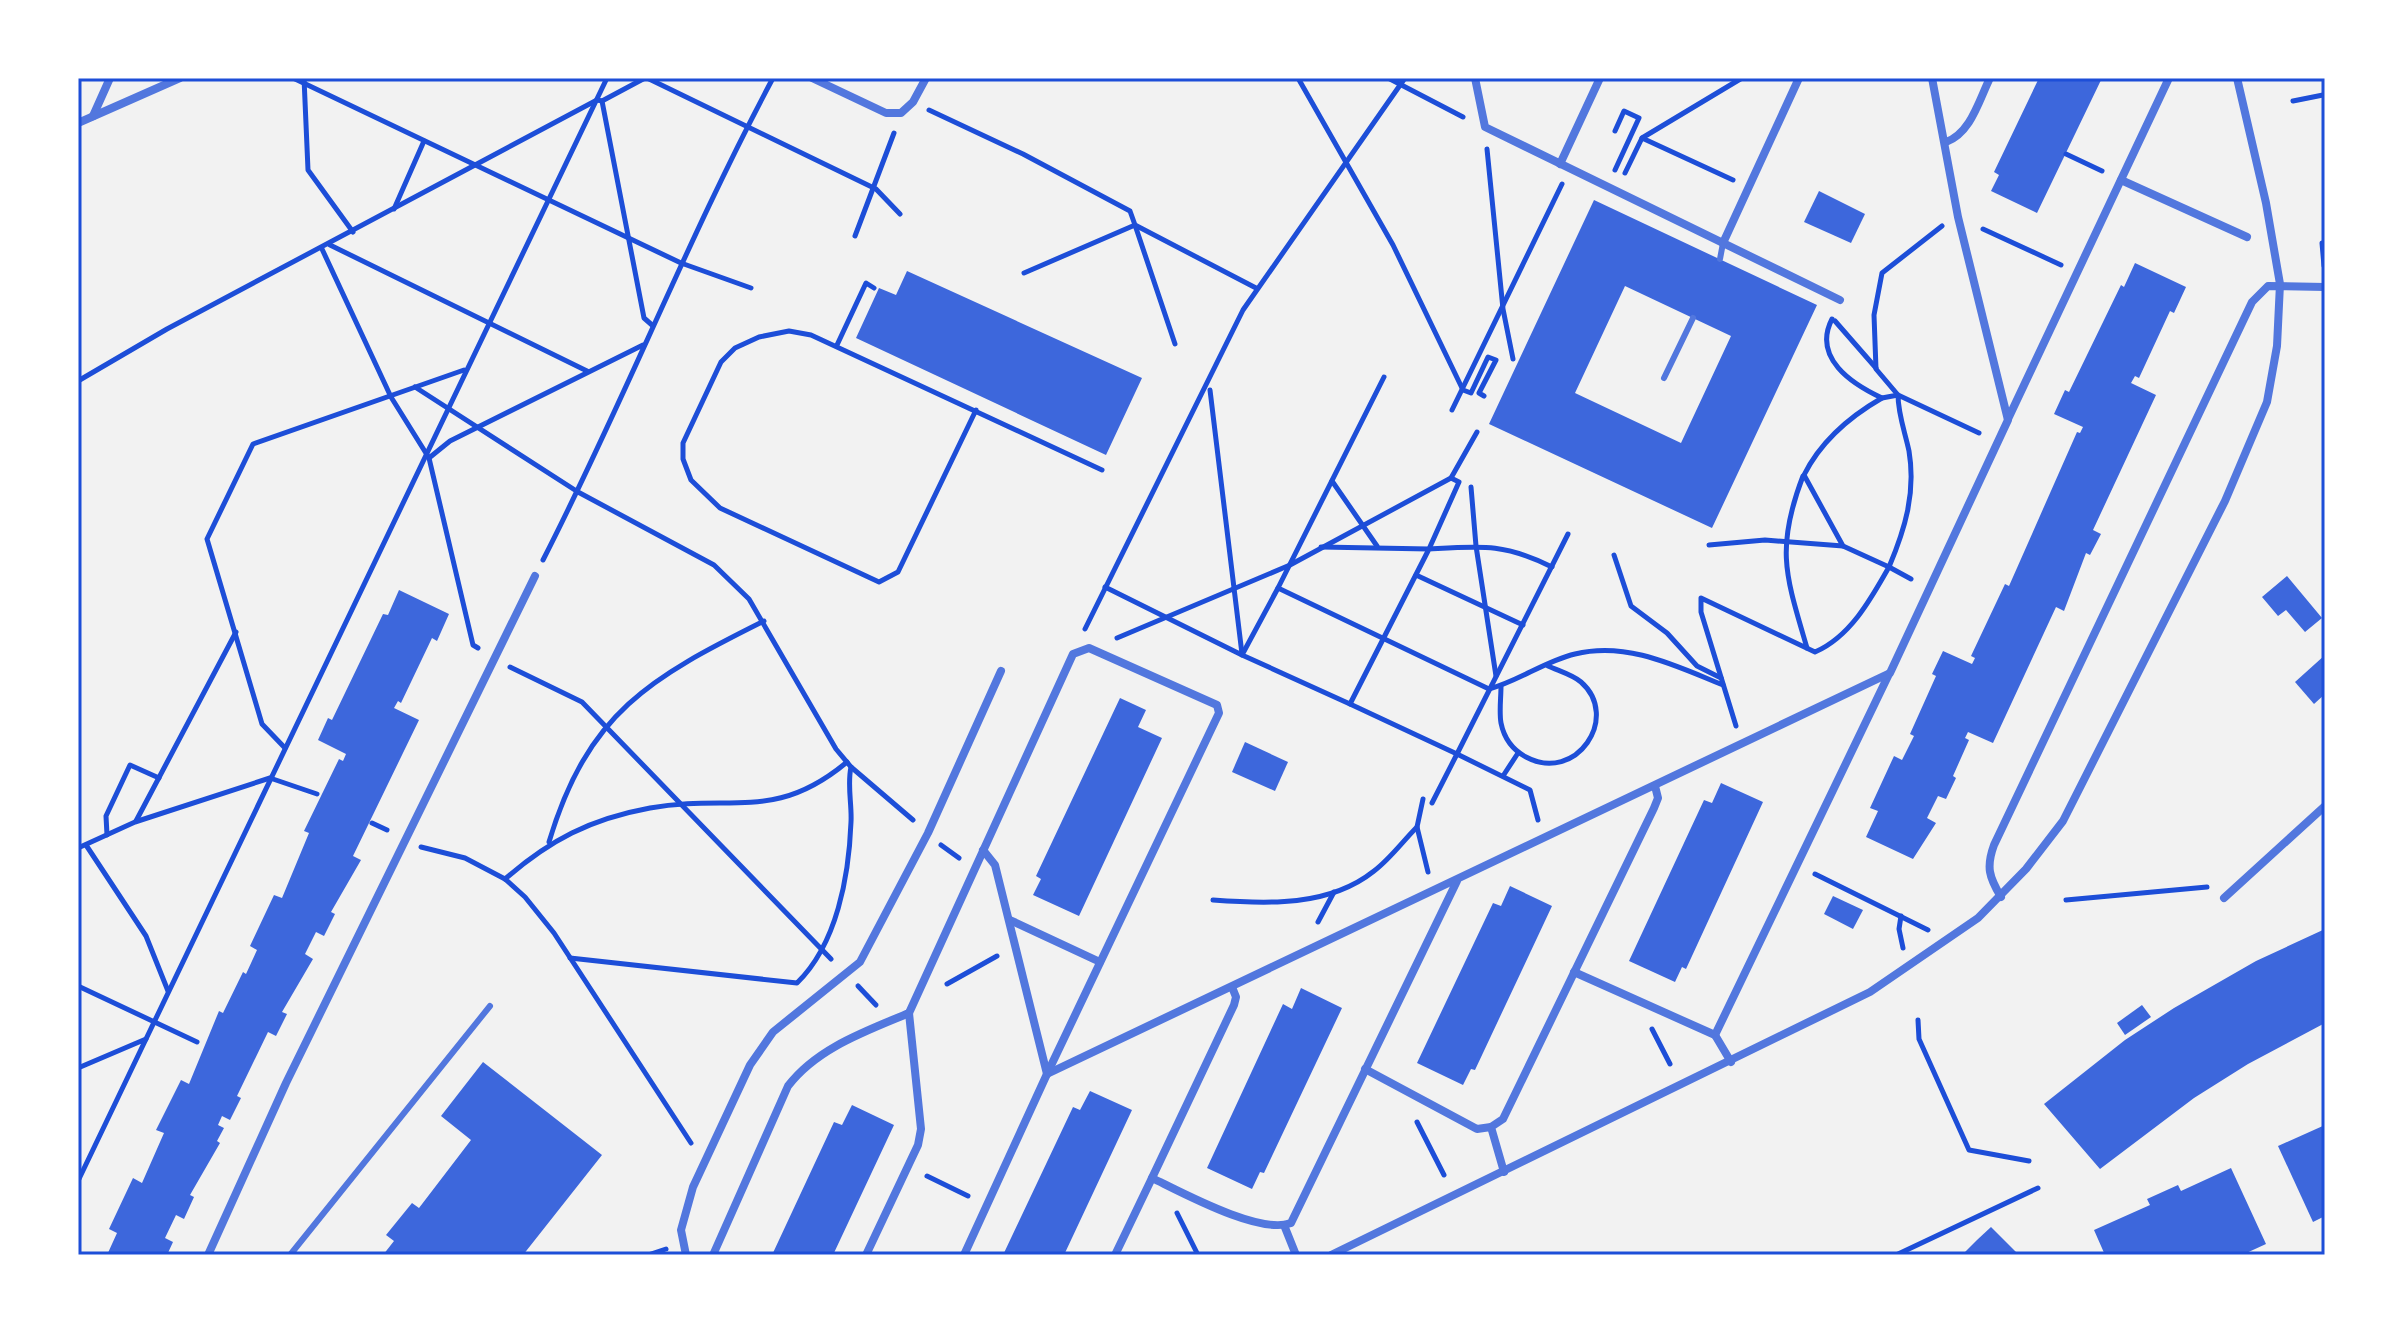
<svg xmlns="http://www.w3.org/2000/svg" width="2403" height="1333" viewBox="0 0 2403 1333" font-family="Helvetica,sans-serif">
<rect width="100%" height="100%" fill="#f2f2f2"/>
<g fill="#3d67dc" fill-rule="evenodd">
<path d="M2039,78H2102L2037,213L1991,191L1999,175L1994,172Z"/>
<path d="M1819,191L1865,214L1851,243L1804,222Z"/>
<path d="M1594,200L1817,305L1712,528L1489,424ZM1625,286L1731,336L1681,443L1575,393Z"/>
<path d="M2135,263L2186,287L2174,313L2170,311L2139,378L2135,376L2131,383L2156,395L2093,530L2101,534L2090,555L2086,553L2064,611L2056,607L1993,743L1968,732L1965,738L1969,740L1953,776L1956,778L1946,799L1938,796L1927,818L1936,823L1913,859L1866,837L1878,811L1870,808L1894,756L1902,760L1914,736L1910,734L1936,676L1932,674L1943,651L1972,664L1975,658L1971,656L2005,584L2009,586L2077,432L2080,433L2083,427L2054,414L2065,390L2069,392L2121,285L2124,287Z"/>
<path d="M907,271L1142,378L1106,455L856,338L879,288L896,295Z"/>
<path d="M2287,576L2322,618L2305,632L2286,610L2278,616L2262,597Z"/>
<path d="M399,590L449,614L437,641L432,638L401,703L398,701L394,708L419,720L353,856L361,860L331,912L335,914L324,936L316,932L305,954L313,959L282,1012L287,1014L276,1036L268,1032L237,1096L241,1098L230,1120L222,1116L218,1125L224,1128L217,1141L220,1143L190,1195L194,1197L184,1219L176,1215L165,1238L173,1242L167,1255H107L117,1233L109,1229L133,1178L142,1183L164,1133L156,1130L181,1080L189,1084L219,1011L223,1013L243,972L246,974L257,950L250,946L274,895L282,898L309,833L304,831L339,759L343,761L346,754L318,740L328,718L332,720L383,614L388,615Z"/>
<path d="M2325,655V694L2314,704L2295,682Z"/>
<path d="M1120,698L1146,710L1138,727L1162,738L1079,916L1033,895L1041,879L1036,876Z"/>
<path d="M1245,742L1288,762L1275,791L1232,772Z"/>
<path d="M1721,783L1763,802L1686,969L1682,967L1675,982L1629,961L1704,800L1712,803Z"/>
<path d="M1510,886L1552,906L1475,1070L1471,1069L1463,1085L1417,1063L1493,903L1501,906Z"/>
<path d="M1833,896L1863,910L1853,929L1824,914Z"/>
<path d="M2325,929V1023L2248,1064L2194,1098L2100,1169L2044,1104L2125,1040L2174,1008L2256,961Z"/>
<path d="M1301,988L1342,1008L1264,1173L1260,1172L1252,1189L1207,1168L1283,1004L1292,1009Z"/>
<path d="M2142,1005L2151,1017L2125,1035L2117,1023Z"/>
<path d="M483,1062L602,1155L523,1255H383L394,1241L386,1235L412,1203L419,1208L471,1140L441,1116Z"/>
<path d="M1090,1091L1132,1110L1064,1255H1003L1073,1107L1080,1110Z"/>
<path d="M852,1105L894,1125L833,1255H772L834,1122L842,1125Z"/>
<path d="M2325,1125V1216L2313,1222L2278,1146Z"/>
<path d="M2231,1168L2266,1244L2242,1255H2105L2094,1230L2150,1205L2147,1199L2178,1185L2181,1191Z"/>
<path d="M1991,1227L2019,1255H1962L1977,1240Z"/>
</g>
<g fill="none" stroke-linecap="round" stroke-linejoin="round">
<g stroke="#1d4ed8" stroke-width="5">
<path d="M293,78L681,263L751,288"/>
<path d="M304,78L308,170L353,232"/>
<path d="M647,78L876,189L900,214"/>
<path d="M1298,78L1393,245L1463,390L1471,393L1488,357L1496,360L1479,393L1484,396"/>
<path d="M1388,78L1463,117"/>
<path d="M602,101L645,78"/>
<path d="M2293,101L2323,95"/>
<path d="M929,110L1023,154L1130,211L1135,225L1256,288"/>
<path d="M1615,131L1624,111L1639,118L1615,170"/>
<path d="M1487,149L1503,309L1513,359"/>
<path d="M2066,154L2102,171"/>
<path d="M1625,173L1642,138"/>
<path d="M1733,180L1642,138L1742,78"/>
<path d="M394,209L424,141"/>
<path d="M1983,229L2061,265"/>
<path d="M855,236L894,133"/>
<path d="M2322,243L2324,266"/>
<path d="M330,245L587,371"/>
<path d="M322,249L391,397L429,458L473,645L478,648"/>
<path d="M1024,273L1135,225L1175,344"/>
<path d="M1832,319C1812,358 1852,384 1882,398L1898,395L1876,369L1874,315L1882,273L1942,226"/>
<path d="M1835,321L1876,368"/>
<path d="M837,345L866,283L874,288"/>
<path d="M1384,377L1278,588L1489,689C1519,681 1545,661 1575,654C1627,641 1676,666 1723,685"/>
<path d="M78,381L167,329L597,100L602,101L644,318L652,325"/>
<path d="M415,387L578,492L714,565L749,599L836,749L851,767L913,820"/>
<path d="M1210,390L1242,654"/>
<path d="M1882,398C1849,417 1821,441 1804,475L1843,546L1889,567C1905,529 1916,493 1909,451C1905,432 1898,414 1898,395L1979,433"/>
<path d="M976,410L898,572L879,582L720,508L691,480L683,459V443L721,362L735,348L759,337L789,331L811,335L1102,470"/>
<path d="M1452,410L1562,184"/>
<path d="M429,458L450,441L643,345"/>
<path d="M1803,476C1775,549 1786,576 1807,648"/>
<path d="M1332,481L1377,546"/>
<path d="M1471,487L1476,546L1496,676"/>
<path d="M1709,545L1765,540L1843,546"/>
<path d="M1321,547L1429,549L1459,482L1451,478L1477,432"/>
<path d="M1614,555L1631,606L1667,633L1697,666L1721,678"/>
<path d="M543,560C624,402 689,235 773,78"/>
<path d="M1416,575L1523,625"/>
<path d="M1105,587L1242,655"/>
<path d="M1278,588L1242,655L1350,704L1429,549C1481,546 1504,543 1552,567"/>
<path d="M1085,629L1243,310L1405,78"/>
<path d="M1117,638L1290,565L1451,478"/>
<path d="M510,667L582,702L831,959"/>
<path d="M1501,686C1501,698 1499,712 1501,723C1504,738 1513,750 1526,757C1576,784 1621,717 1581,682C1573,675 1559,671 1548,666"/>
<path d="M1350,704L1457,754L1568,534"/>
<path d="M1736,726L1701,612V598L1815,652C1850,637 1871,599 1889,567L1911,579"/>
<path d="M285,748L262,724L207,539L253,444L464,370"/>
<path d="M1503,776L1518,753"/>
<path d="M1423,799L1417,827L1428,872"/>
<path d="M1432,803L1457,754L1530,790L1538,820"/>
<path d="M136,821L236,632"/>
<path d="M372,823L387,830"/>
<path d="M107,835L106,816L130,765L159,778"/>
<path d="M549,842C588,712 650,678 764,621"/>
<path d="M86,845L146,936L168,991"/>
<path d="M941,845L959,858"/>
<path d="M421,847L465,858L505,879L525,897L554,933L691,1143"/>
<path d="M78,848L135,822L270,778L317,794"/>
<path d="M1815,874L1928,930"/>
<path d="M505,879C550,840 590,819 650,808C730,793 774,823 847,762"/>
<path d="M1213,900C1267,904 1329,907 1374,871C1390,859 1403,841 1417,827"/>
<path d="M2066,900L2207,887"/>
<path d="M1901,916L1899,929L1903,948"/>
<path d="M1318,922L1334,892"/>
<path d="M570,958L797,983C837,944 849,876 851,822C852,804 847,785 851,767"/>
<path d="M947,984L997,956"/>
<path d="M78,986L197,1042"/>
<path d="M858,986L876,1005"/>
<path d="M1918,1020L1919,1039L1969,1150L2029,1161"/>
<path d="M1652,1029L1670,1064"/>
<path d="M146,1039L607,78"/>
<path d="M78,1068L146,1039L78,1181"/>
<path d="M1417,1122L1444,1175"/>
<path d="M927,1176L968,1196"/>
<path d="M1177,1213L1198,1255"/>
<path d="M648,1255L666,1249"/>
<path d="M1896,1255L2038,1188"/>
</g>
<g stroke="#5277de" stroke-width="6">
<path d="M1720,259L1723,243"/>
<path d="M1664,378L1693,318"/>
<path d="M290,1255L490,1006"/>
</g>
<g stroke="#5277de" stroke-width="8">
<path d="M812,78L886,113H901L913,102L926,78"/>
<path d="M1475,78L1485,127L1840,300"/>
<path d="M93,116L110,78"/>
<path d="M78,123L180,78"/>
<path d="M1946,142C1971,133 1979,100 1990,78"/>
<path d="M1560,164L1600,78"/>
<path d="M2121,180L2247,237"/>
<path d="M1723,243L1799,78"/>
<path d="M2008,419L2169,78"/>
<path d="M2001,897C1989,877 1986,867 1994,845L2252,302L2268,286L2325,287"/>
<path d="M2224,898L2325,806"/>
<path d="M1010,920L1100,962"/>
<path d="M1574,972L1715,1035L1889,674"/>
<path d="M1715,1035L1731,1062"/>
<path d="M1365,1069L1477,1129L1491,1127"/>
<path d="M1047,1074L1890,673L2008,420L1958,217L1932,78"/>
<path d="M1504,1172L1491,1127L1503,1119L1654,808L1658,798L1655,786"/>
<path d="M1152,1178L1234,1005L1236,997L1232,987"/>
<path d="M1284,1225L1296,1255"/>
<path d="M208,1255L286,1083L535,576"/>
<path d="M686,1255L681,1230L693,1187L750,1065L773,1032L860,962L928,833L1001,671"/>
<path d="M713,1255L788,1086C817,1048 866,1031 909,1013L1073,654L1089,648L1217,705L1219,713L1047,1074"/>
<path d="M866,1255L918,1145L921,1129L909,1013"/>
<path d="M964,1255L1047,1074L995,865L983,850"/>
<path d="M1115,1255L1152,1178C1183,1193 1260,1235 1291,1223L1457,881"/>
<path d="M1331,1255L1870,992L1978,918L2026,869L2063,821L2225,501L2267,402L2277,346L2280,284L2266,203L2237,78"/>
</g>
</g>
<rect width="2403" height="1333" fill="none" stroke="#ffffff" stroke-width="160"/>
<rect x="80" y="80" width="2243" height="1173" fill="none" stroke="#1d4ed8" stroke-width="3"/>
</svg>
